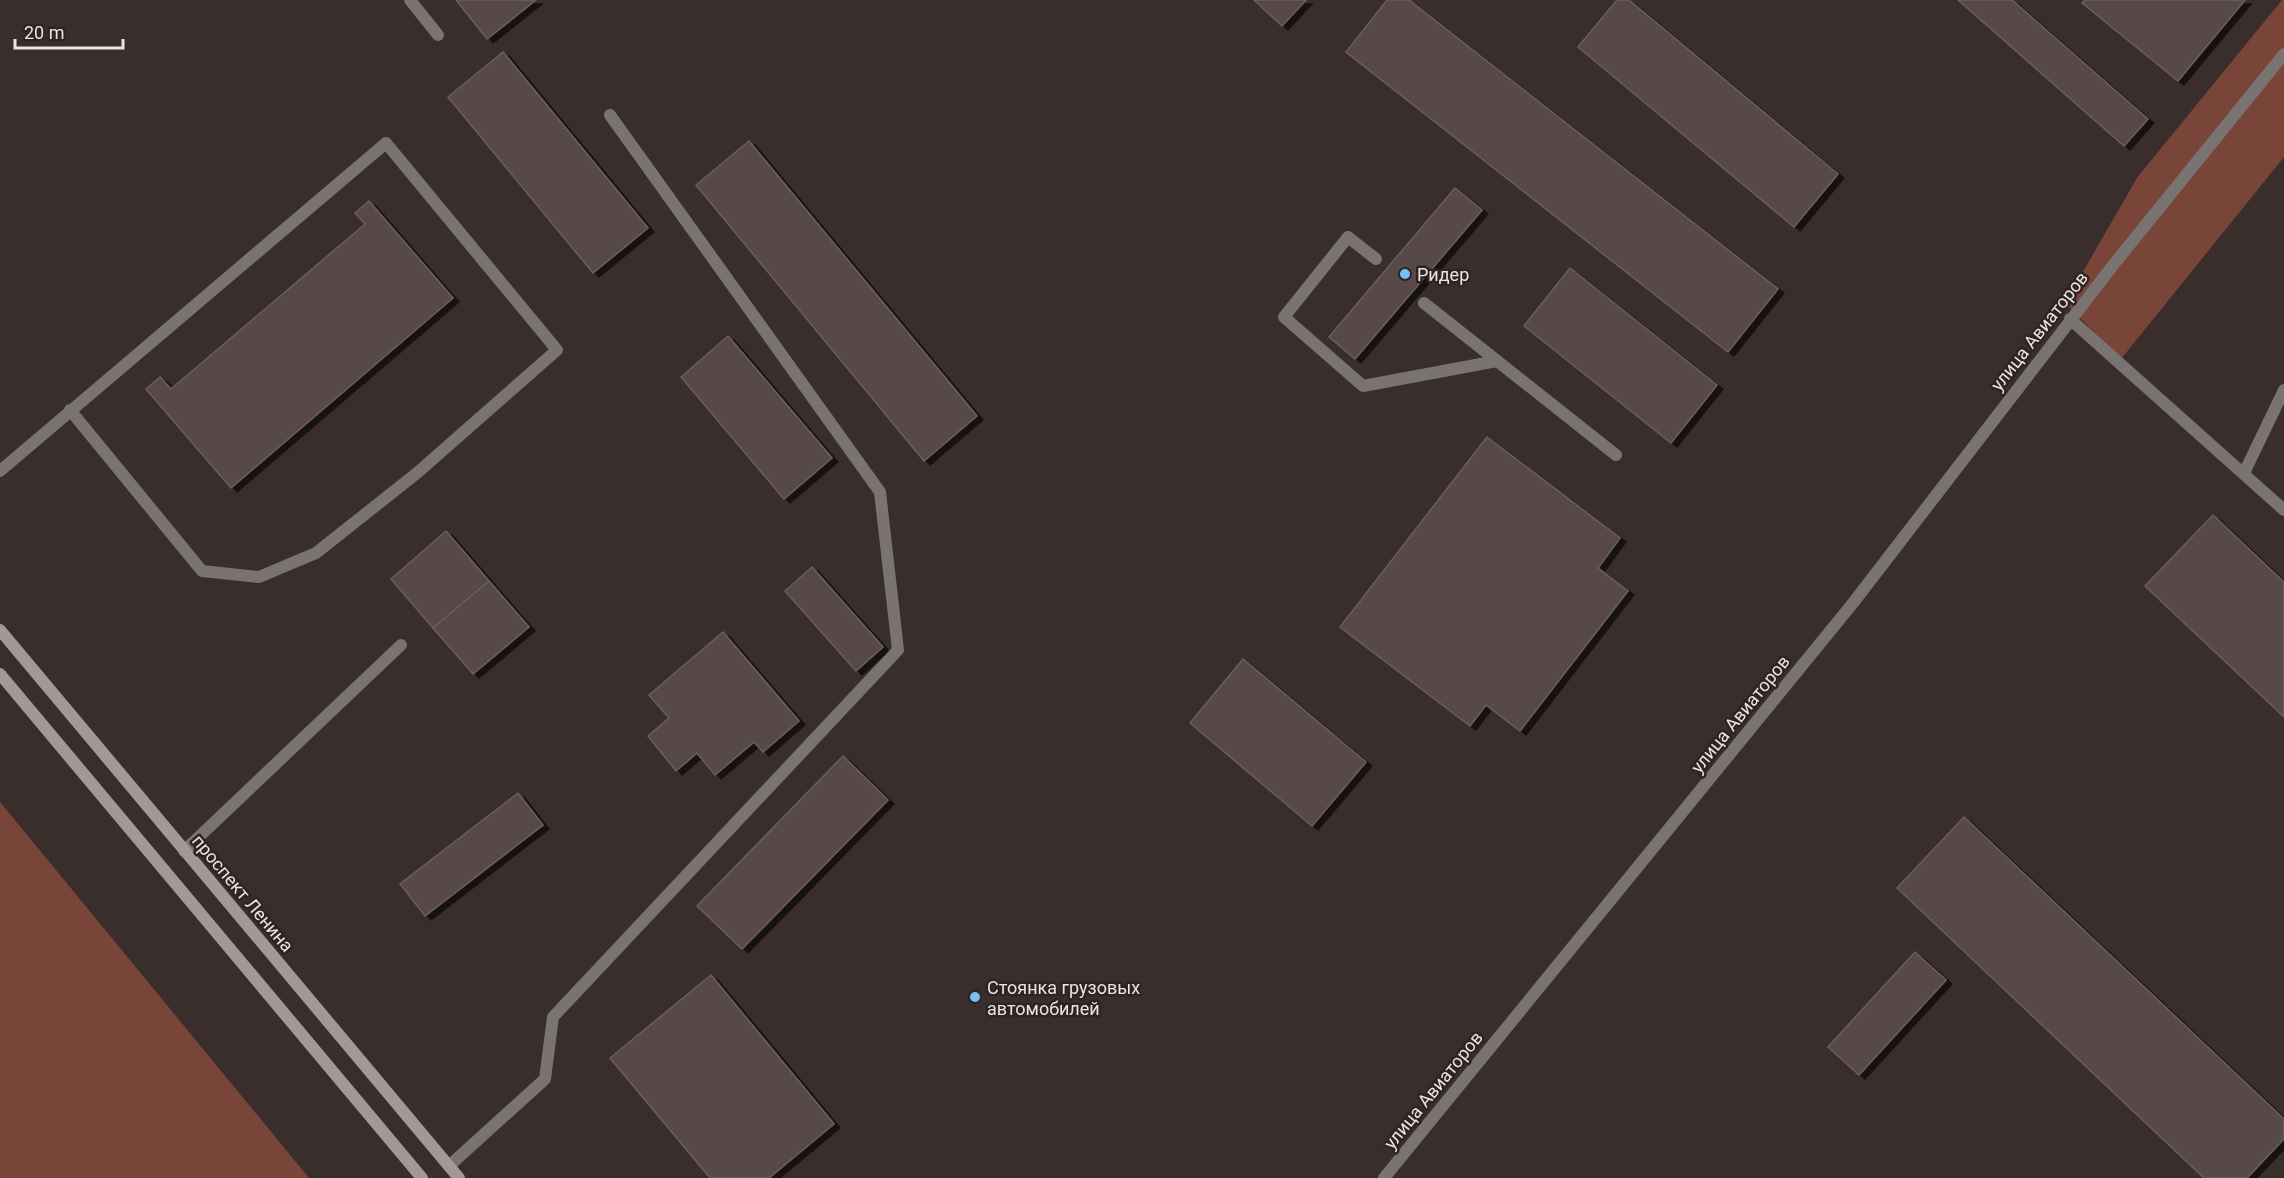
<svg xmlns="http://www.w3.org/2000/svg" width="2284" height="1178" viewBox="0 0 2284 1178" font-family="Roboto,sans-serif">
<defs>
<filter id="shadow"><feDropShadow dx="6" dy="4" stdDeviation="0" flood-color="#0009"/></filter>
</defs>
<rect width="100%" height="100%" fill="#3a2e2c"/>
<g fill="#7a4539">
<path d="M2282,0H2284V157L2121,359L2065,303L2137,178L2136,179Z"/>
<path d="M0,802L309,1178H0Z"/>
</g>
<g fill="#564947" stroke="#6b5e5b" stroke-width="1.5" filter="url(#shadow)">
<path d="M456,0H536L487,39Z"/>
<path d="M1254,0H1306L1282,26Z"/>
<path d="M1387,0H1409L1778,289L1728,352L1346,52Z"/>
<path d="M1617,0H1629L1838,174L1794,227L1578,47Z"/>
<path d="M1958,0H2012L2148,119L2124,146Z"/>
<path d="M2085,0H2245L2178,81L2082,3Z"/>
<path d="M503,52L648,228L593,273L448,97Z"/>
<path d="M749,141L977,416L924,461L696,185Z"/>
<path d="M1455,188L1482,210L1355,359L1329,337Z"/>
<path d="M369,201L453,298L231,488L146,389L160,377L171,389L365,224L355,213Z"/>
<path d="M1570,268L1717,385L1671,443L1524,326Z"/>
<path d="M728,336L832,458L784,499L681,377Z"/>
<path d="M1487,437L1620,538L1598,568L1628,591L1520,731L1486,705L1470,726L1340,627Z"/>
<path d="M2213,515L2284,582V717L2145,586Z"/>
<path d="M446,531L489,581L433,628L391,579Z"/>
<path d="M812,567L883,647L856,671L785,591Z"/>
<path d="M489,581L529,627L473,674L433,628Z"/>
<path d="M723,632L799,721L763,752L754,742L715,775L697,753L676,771L648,736L669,718L649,695Z"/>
<path d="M1243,659L1366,762L1312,826L1190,723Z"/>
<path d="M843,756L888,800L742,949L697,906Z"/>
<path d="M518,793L543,825L425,916L400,884Z"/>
<path d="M1964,817L2284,1119V1139L2247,1178H2204L1897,888Z"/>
<path d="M1915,952L1946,980L1859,1075L1828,1047Z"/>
<path d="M711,975L834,1124L769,1178H710L610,1058Z"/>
</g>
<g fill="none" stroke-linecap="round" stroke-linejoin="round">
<g stroke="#797372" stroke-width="12">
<path d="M410,0L438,35"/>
<path d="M1376,259L1348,237L1284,317L1363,386L1497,361"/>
<path d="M1424,303L1616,455"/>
<path d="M2070,319L2284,510"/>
<path d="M0,471L386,143L557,350L417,473L316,553L259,577L202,571L70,410"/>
<path d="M2244,473L2284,390"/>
<path d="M184,851L401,645"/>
<path d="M449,1166L545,1079L553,1017L898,650L880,492L610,115"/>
</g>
<path stroke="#797372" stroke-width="12" d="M1384,1178L1853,603L2114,264L2284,54"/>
<g stroke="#a29896" stroke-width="12">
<path d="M0,630L459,1178"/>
<path d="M0,674L422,1178"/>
</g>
</g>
<g fill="#77bff7" stroke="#2f2422" stroke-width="2">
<circle cx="1405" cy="274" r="6"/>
<circle cx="975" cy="997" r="6"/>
</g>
<g text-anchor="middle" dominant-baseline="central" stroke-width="5" stroke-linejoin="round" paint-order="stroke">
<g font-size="18" fill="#ece4e2" stroke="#2f2422" text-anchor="start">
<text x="1417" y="274">Ридер</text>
<text x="987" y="987">Стоянка грузовых<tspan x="987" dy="21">автомобилей</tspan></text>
</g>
<g font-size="18" fill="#ece4e2" stroke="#2f2422">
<text transform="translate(2039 331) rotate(-52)">улица Авиаторов</text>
<text transform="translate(1740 714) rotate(-51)">улица Авиаторов</text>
<text transform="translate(243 893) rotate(50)">проспект Ленина</text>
<text transform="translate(1433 1090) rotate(-51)">улица Авиаторов</text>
</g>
</g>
<path d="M15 39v9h108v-9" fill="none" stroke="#ece4e2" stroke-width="3"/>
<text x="24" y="39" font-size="18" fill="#ece4e2" stroke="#2f2422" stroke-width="4.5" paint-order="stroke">20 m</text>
</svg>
